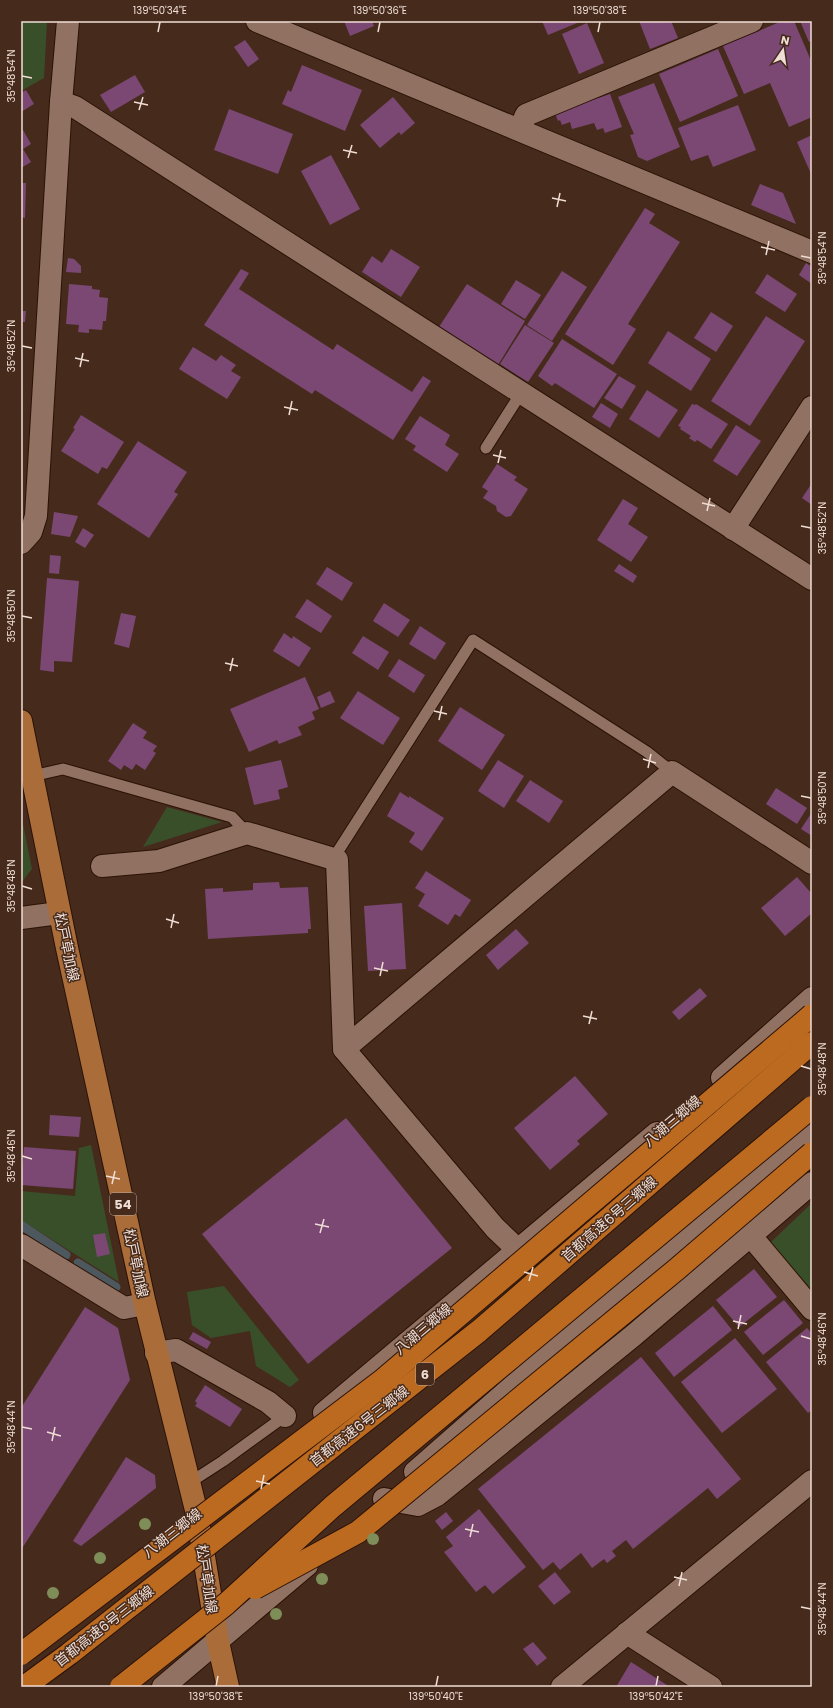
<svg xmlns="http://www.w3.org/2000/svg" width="833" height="1708" viewBox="0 0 833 1708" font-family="Poppins,'Noto Sans JP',sans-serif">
<rect width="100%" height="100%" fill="#462b1d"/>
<g fill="#394f29">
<path d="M24,21H47L44,78L21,91V23Z"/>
<path d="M167,807L222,822L143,847Z"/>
<path d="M21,814L32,869L21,883Z"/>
<path d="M91,1145L119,1282L21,1220V1191L75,1196L79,1148Z"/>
<path d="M812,1203V1290L770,1243Z"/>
<path d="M224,1286L299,1380L290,1387L256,1366L250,1331L211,1338L192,1325L187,1292Z"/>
</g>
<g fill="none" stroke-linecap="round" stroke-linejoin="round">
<g stroke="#4c585d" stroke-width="9">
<path d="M21,1225L66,1255"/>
<path d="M78,1263L116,1287"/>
</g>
</g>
<g fill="#7a4873">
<path d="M344,21H372L374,26L350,36Z"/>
<path d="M542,21H582L548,35Z"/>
<path d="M639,21H671L678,38L650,49Z"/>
<path d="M782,21H794L812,63V117L789,127L770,83L744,94L723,46Z"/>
<path d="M800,21H812V40L809,42Z"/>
<path d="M587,23L604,63L579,74L562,34Z"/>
<path d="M245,40L259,59L248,67L234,47Z"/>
<path d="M718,49L738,96L680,122L659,74Z"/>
<path d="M302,65L362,90L345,131L282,104L288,90L291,92Z"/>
<path d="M135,75L145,92L111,112L100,95Z"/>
<path d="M654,83L680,147L647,161L638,157L630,135L634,134L618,97Z"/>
<path d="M26,90L34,104L21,112V93Z"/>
<path d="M610,94L622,127L605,133L603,128L597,130L594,123L572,129L570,122L562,125L560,120L558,121L555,113Z"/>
<path d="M393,97L415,123L401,135L399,132L380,148L360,125Z"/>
<path d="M738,105L756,150L713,167L708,155L691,161L678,128Z"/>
<path d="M229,109L293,134L278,174L214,150Z"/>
<path d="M23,130L31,144L23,149L31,162L21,168V131Z"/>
<path d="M812,135V176L797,142Z"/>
<path d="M331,155L360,209L330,225L301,171Z"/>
<path d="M21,183H26L25,218L21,217Z"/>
<path d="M760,184L783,193L796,224L751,205Z"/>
<path d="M645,208L655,214L649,223L680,242L628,324L636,329L613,365L565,334Z"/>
<path d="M391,249L420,267L401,297L362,272L372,256L382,263Z"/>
<path d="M68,258L74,259L81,266V273L66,272Z"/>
<path d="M806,263L812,267V284L799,275Z"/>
<path d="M241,269L249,273L239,289L333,350L337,344L412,392L423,376L431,381L393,440L315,390L312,394L204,325Z"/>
<path d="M562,271L587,287L552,341L527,325Z"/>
<path d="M767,274L797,294L785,312L755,293Z"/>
<path d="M516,280L541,295L525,319L501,304Z"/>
<path d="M69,284L92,286V289L100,290L99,297L108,298L106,321H103L102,330L89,329V333L78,332L79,325L66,324Z"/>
<path d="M467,284L525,321L498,365L439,327Z"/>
<path d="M21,311H26L25,322H21Z"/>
<path d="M711,312L733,326L716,352L694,338Z"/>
<path d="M766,316L805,341L750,426L711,401Z"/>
<path d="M525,325L554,343L528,382L500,364Z"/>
<path d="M668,331L711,359L691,391L648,363Z"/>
<path d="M562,339L617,374L594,408L555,383L552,386L538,376Z"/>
<path d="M193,347L216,361L221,355L236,365L231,371L241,377L227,399L179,369Z"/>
<path d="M619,376L636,386L622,409L604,398Z"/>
<path d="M647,390L678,410L659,438L629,419Z"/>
<path d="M601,403L618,414L610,428L592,417Z"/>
<path d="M692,404L695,405L696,404L728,424L711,449L697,440L695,442L689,438L691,436L680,429L681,427L678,426Z"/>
<path d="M81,415L124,442L107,469L102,467L98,474L61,451L75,429L73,428Z"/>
<path d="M420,416L450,435L445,445L459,454L447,472L413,450L416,446L405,439Z"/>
<path d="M736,425L761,441L737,476L713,461Z"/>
<path d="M138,441L187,472L174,492L178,494L149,538L97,504Z"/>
<path d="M497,464L517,477L514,480L528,489L511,516L506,517L497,511L496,506L483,498L488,491L482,487Z"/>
<path d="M812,483V505L802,498Z"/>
<path d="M623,499L638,508L628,524L648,537L631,562L597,540Z"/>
<path d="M54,512L78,516L70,537L51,534Z"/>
<path d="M83,528L94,535L85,548L75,542Z"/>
<path d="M50,555L61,556L59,574L49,573Z"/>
<path d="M619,564L637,576L633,583L614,571Z"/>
<path d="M327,567L353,583L342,601L316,584Z"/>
<path d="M47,578L79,581L72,662L54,661V672L40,670Z"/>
<path d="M307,599L332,616L321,633L295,617Z"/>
<path d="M384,603L410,620L398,637L373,621Z"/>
<path d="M121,613L136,616L129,648L114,644Z"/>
<path d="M420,626L446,643L435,660L409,644Z"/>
<path d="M284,633L292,639L293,636L311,648L299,667L273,651Z"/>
<path d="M363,636L389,652L378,670L352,653Z"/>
<path d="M399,659L425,675L414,693L388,676Z"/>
<path d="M305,677L319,709L312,712L315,719L298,727L302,735L279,744L277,740L249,752L230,709Z"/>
<path d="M330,691L335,702L321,708L317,697Z"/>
<path d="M358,691L400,718L383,745L340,718Z"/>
<path d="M460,707L505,735L482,770L438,741Z"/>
<path d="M133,723L147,732L143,738L157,746L153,751L156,753L145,770L136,764L132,770L124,765L121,770L108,761Z"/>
<path d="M281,760L288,787L278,790L280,799L254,805L245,768Z"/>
<path d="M498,760L524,776L504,808L478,791Z"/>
<path d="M530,780L563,801L549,823L516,801Z"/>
<path d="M776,788L807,808L797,824L766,804Z"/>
<path d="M400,792L409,798V796L444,818L422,851L409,842L415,833L387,816Z"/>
<path d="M812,812V836L801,829Z"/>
<path d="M426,871L471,900L460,917L455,914L448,925L418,906L425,894L415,888Z"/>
<path d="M797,877L812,894V913L785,936L761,908Z"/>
<path d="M279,882L280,888L308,887L311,929H308V933L208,939L205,889L223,888V892L253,890V883Z"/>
<path d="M402,903L406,969L368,971L364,906Z"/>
<path d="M516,929L529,943L498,970L486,955Z"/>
<path d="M700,988L707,996L679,1020L672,1012Z"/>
<path d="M575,1076L608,1114L577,1141L580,1144L550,1170L514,1128Z"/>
<path d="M50,1115L81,1117L79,1137L49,1135Z"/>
<path d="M346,1118L452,1248L308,1364L202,1234Z"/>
<path d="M24,1147L76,1151L73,1189L21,1185Z"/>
<path d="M105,1233L110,1254L97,1257L93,1235Z"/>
<path d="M754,1269L777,1297L739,1327L716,1300Z"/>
<path d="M784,1300L803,1323L763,1355L744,1332Z"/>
<path d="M713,1306L732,1330L674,1377L655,1353Z"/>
<path d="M85,1307L118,1328L130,1380L21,1550V1408Z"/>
<path d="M807,1328L812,1334V1410L808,1413L766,1362Z"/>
<path d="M193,1332L211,1342L207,1349L189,1339Z"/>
<path d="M735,1338L777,1389L722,1433L681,1382Z"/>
<path d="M641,1357L741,1479L717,1499L708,1488L633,1549L626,1540L612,1551L616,1556L607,1563L604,1559L592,1568L581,1553L560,1570L553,1562L543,1570L478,1489Z"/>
<path d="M205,1385L242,1409L230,1427L195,1406L197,1403L195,1401Z"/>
<path d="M126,1457L155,1475L156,1488L81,1546L73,1541Z"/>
<path d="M479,1509L526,1567L493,1594L485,1585L476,1592L444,1552L453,1546L446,1537Z"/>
<path d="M446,1512L453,1521L442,1530L435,1521Z"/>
<path d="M555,1572L571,1592L554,1605L538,1586Z"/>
<path d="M533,1642L547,1658L537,1666L523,1649Z"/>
<path d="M631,1662L670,1687H616Z"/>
</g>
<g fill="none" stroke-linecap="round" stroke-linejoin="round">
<g stroke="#2b1206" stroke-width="13">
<g id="lane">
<path d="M486,448L521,393"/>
<path d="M32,776L63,769L232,817L247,833"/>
<path d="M333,859L473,640L647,752L672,772"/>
<path d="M189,1483L223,1461L285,1416"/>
</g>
</g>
<g stroke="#2b1206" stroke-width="24">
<g id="street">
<path d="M257,21L812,252"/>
<path d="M61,102L75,107L812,579"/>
<path d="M520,129L526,115L752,21"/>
<path d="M733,529L812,407"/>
<path d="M21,543L31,532L36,516L61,102L68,21"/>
<path d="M102,866L159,861L247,833L337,860L344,1049L495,1228L517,1249"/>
<path d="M344,1049L672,772L812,863"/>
<path d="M750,1235L812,1309"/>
<path d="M21,1245L124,1308L145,1304"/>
<path d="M156,1353L176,1350L268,1402L285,1416"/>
<path d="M627,1633L711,1687"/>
<path d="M562,1687L812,1481"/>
</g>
</g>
<g stroke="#2b1206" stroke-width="24">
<g id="secondary">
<path d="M21,918L59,913"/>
<path d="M722,1078L812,998"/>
<path d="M324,1413L657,1133"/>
<path d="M415,1472L698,1224L812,1132"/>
<path d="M384,1499L418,1505L437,1495L634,1335L812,1183"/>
<path d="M163,1687L307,1565"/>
</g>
</g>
<g stroke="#2b1206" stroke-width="24">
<path id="primary" d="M21,721L67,948L145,1304L197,1514L218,1642L228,1687"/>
</g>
<use href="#lane" stroke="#917161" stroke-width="11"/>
<use href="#street" stroke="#917161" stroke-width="22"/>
<use href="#secondary" stroke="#917161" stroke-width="22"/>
<use href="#primary" stroke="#aa6d3a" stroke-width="22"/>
<g stroke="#2b1206" stroke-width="24" stroke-linecap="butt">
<g id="highway-bridge">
<path d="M255,1588L358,1532L677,1269L812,1153"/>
<path d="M21,1654L384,1379L812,1015"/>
<path d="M24,1687L69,1654L479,1331L812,1043"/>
<path d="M121,1687L226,1604L332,1507L812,1107"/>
</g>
</g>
<use href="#highway-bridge" stroke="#bb6a20" stroke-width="22"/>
</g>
<g fill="#7f8d59">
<circle cx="145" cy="1524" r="6"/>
<circle cx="373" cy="1539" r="6"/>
<circle cx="100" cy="1558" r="6"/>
<circle cx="322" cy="1579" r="6"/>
<circle cx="53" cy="1593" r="6"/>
<circle cx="276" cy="1614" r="6"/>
</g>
<path fill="none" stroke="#f0ded5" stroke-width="1.5" d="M158,32L160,22M378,32L380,22M598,32L600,22M22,76L32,78M134,102L148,105M139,110L143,97M343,150L357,153M348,158L352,145M552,198L566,201M557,207L560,193M761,247L775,250M766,255L769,241M801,256L811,258M22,346L32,348M75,358L89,361M80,367L83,353M284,407L298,410M289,415L292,401M493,455L506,458M498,463L501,450M702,503L715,506M707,511L710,498M801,526L811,528M22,616L32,618M225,663L238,666M230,671L233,658M434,711L447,714M439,720L442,706M643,759L656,763M648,768L651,754M801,796L811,798M22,886L32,889M166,919L179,923M171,928L174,914M374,968L388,971M380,976L383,962M583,1016L597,1019M589,1024L592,1011M801,1066L811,1069M22,1156L32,1159M106,1176L120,1179M112,1184L115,1171M315,1224L329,1227M320,1233L324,1219M524,1272L538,1276M529,1281L533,1267M733,1321L747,1324M738,1329L741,1315M801,1336L811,1339M22,1427L32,1429M47,1432L61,1436M52,1441L55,1427M256,1481L270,1484M261,1489L264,1475M465,1529L479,1532M470,1537L473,1524M674,1577L687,1580M679,1586L682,1572M801,1607L811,1609M216,1686L218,1676M436,1686L438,1676M656,1686L658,1676"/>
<g text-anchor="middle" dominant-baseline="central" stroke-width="3" stroke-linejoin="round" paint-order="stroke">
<g fill="#462b1d" stroke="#bda89e" stroke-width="1">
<rect x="110" y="1193" width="26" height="22" rx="3"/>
<rect x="416" y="1363" width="18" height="22" rx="3"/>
</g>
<g font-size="13" font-weight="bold" fill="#f0ded5">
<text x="123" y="1204">54</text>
<text x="425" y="1374">6</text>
</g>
<g font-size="14" fill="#f0ded5" stroke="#462b1d">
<text transform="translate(67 947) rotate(78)">松戸草加線</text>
<text transform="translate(672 1121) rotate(-40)">八潮三郷線</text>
<text transform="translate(609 1219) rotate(-41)">首都高速6号三郷線</text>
<text transform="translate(136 1263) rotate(78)">松戸草加線</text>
<text transform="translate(423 1329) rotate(-40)">八潮三郷線</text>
<text transform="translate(359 1426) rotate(-38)">首都高速6号三郷線</text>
<text transform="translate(172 1533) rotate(-38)">八潮三郷線</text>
<text transform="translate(207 1579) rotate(81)">松戸草加線</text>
<text transform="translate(104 1626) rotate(-38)">首都高速6号三郷線</text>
</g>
</g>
<rect width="833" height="1708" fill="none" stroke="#462b1d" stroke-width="44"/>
<g transform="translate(783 50) rotate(13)" stroke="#462b1d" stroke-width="3" paint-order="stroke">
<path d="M0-3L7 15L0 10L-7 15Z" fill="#f0ded5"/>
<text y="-6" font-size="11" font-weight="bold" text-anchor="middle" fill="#f0ded5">N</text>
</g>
<rect x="22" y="22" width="789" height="1664" fill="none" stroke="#f0ded5" stroke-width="1.5"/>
<g font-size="10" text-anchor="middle" fill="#f0ded5">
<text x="160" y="14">139°50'34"E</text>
<text x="380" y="14">139°50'36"E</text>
<text x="600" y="14">139°50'38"E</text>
<text transform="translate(11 76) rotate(-90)" y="4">35°48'54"N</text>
<text transform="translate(822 258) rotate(-90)" y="4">35°48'54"N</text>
<text transform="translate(11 346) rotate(-90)" y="4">35°48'52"N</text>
<text transform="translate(822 528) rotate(-90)" y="4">35°48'52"N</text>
<text transform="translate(11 616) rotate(-90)" y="4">35°48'50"N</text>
<text transform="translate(822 798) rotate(-90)" y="4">35°48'50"N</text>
<text transform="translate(11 886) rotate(-90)" y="4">35°48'48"N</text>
<text transform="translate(822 1069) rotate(-90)" y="4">35°48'48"N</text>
<text transform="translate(11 1156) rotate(-90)" y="4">35°48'46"N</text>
<text transform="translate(822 1339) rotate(-90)" y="4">35°48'46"N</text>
<text transform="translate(11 1427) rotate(-90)" y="4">35°48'44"N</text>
<text transform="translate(822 1609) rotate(-90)" y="4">35°48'44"N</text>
<text x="216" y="1700">139°50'38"E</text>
<text x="436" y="1700">139°50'40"E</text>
<text x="656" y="1700">139°50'42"E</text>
</g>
</svg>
